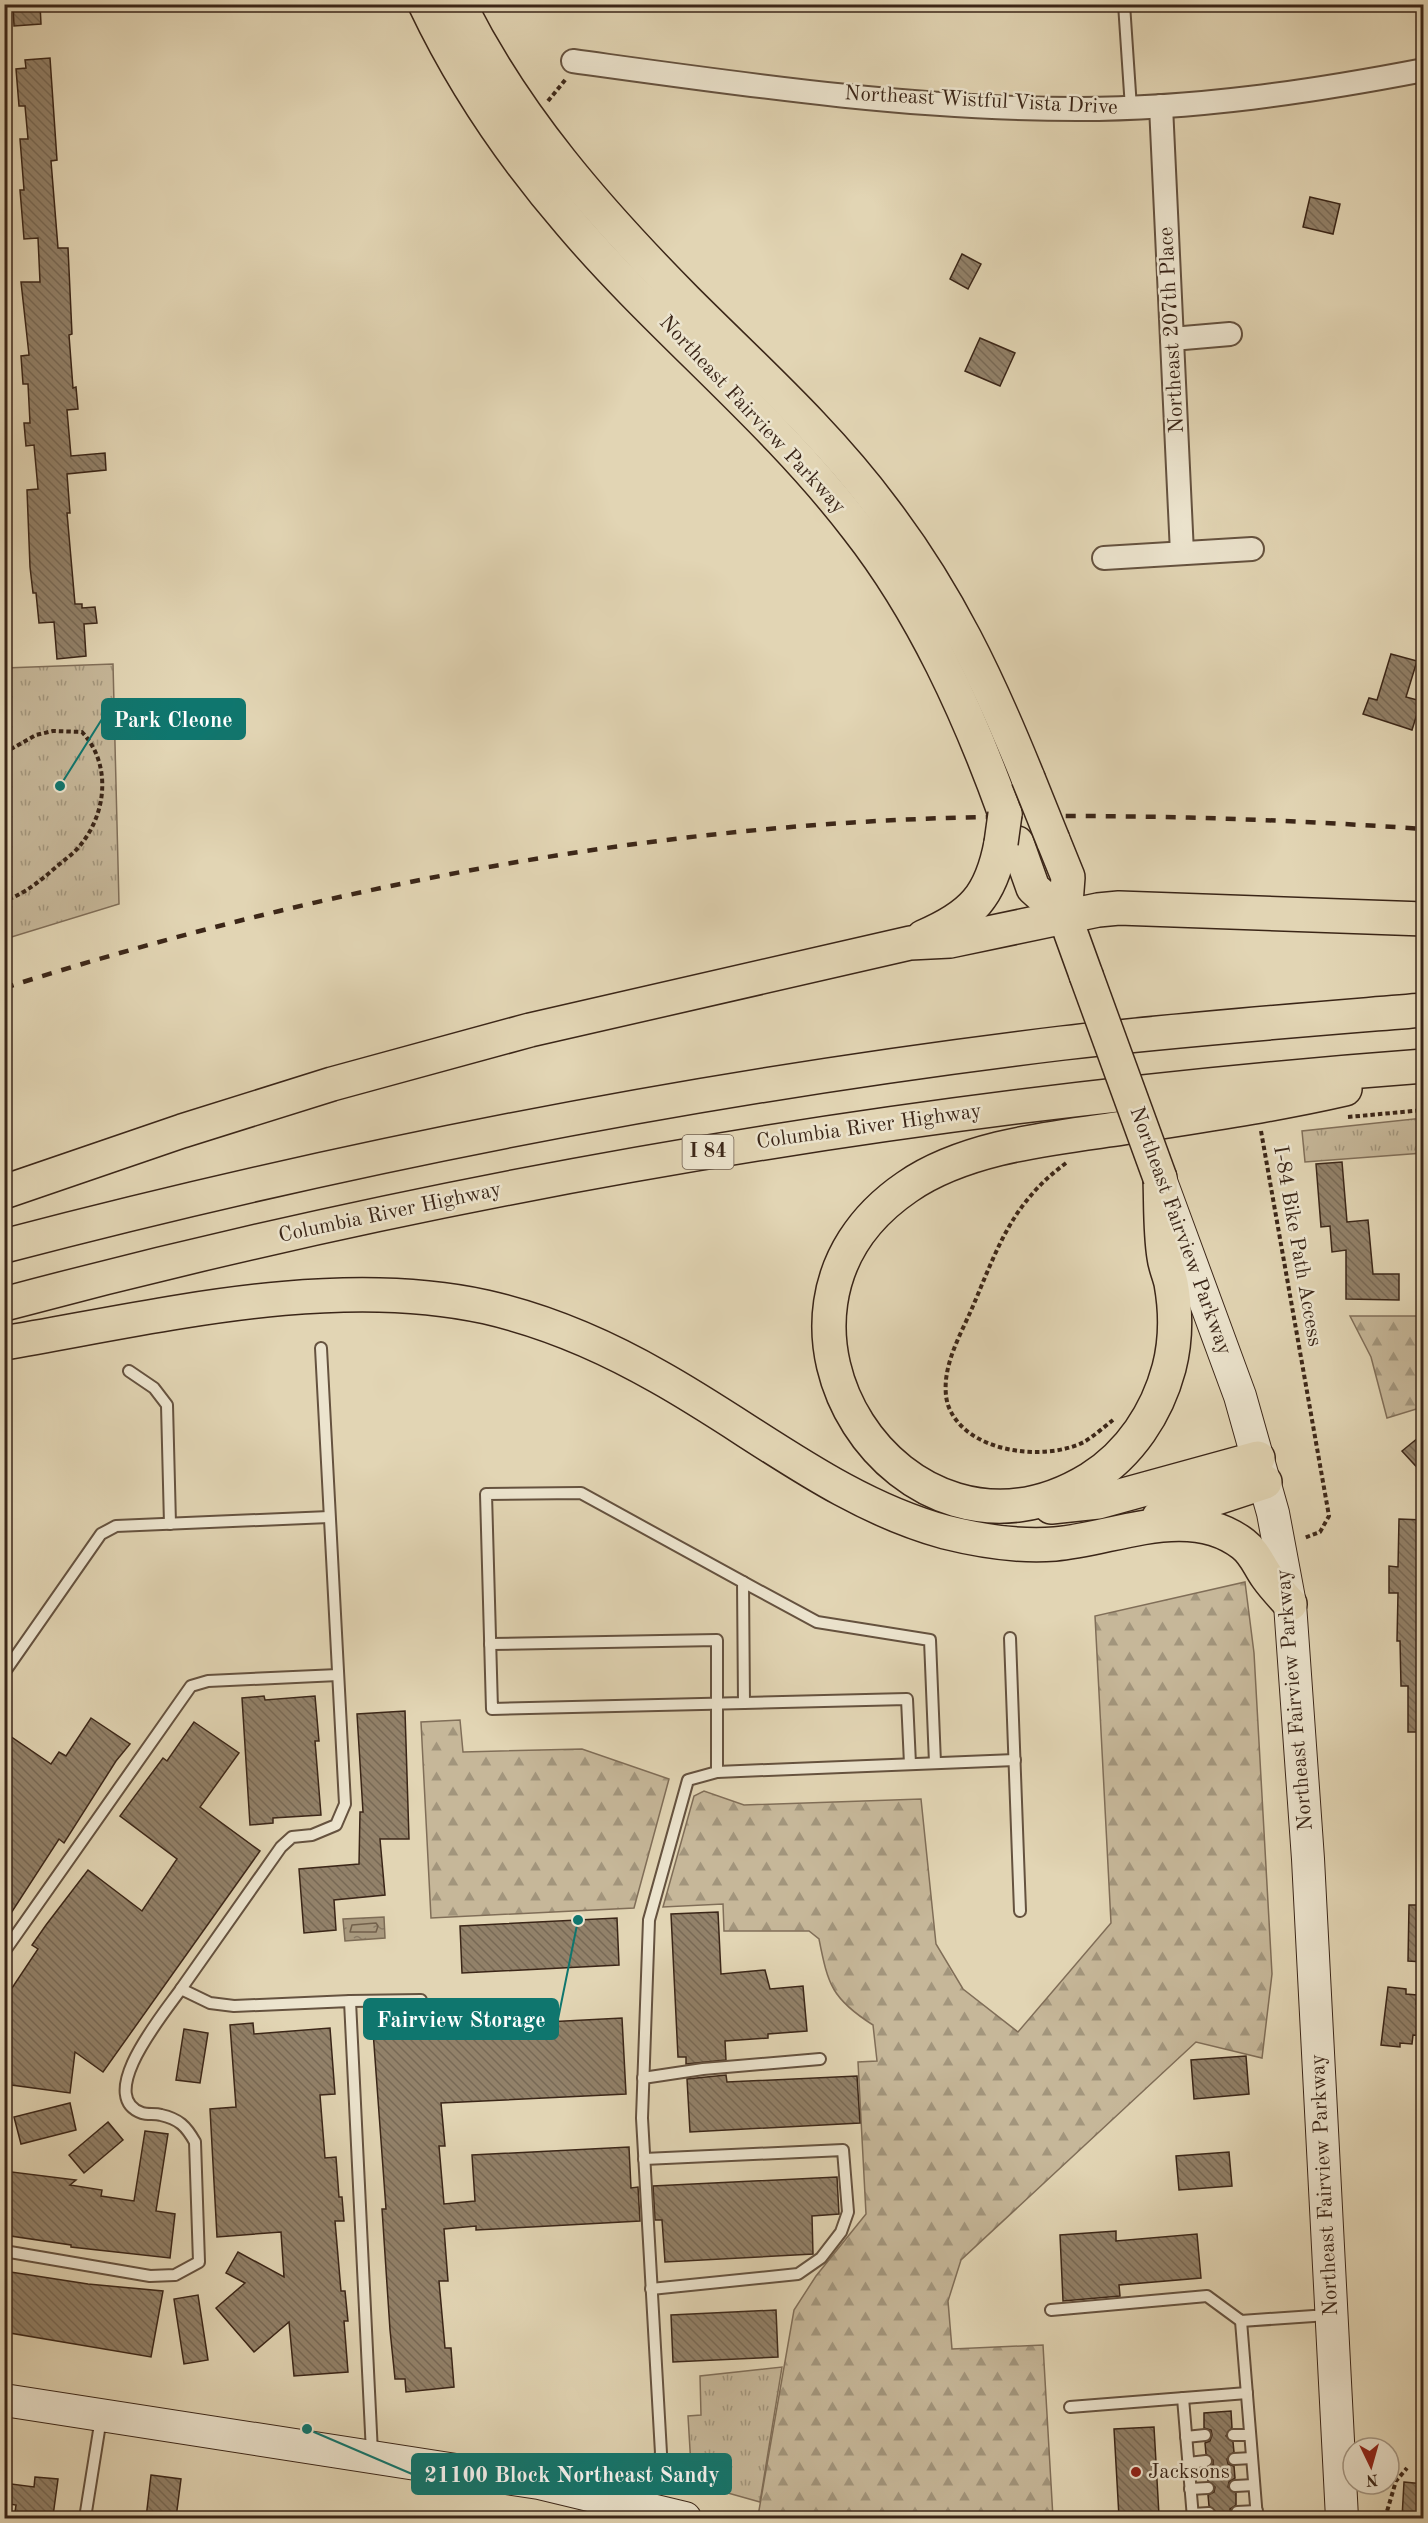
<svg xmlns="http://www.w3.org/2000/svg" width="1428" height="2523" viewBox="0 0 1428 2523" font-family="'Old Standard TT',serif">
<defs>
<pattern id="grass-tufts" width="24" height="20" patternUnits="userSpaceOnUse" patternTransform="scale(1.5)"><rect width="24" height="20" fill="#c6b799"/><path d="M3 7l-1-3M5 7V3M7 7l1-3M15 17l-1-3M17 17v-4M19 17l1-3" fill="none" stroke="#a2957c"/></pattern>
<pattern id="forest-firs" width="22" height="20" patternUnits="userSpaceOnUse" patternTransform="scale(1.5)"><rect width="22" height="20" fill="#c6b799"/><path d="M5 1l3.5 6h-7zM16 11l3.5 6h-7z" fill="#a2957c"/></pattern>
<pattern id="water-ripples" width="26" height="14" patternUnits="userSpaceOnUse" patternTransform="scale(1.5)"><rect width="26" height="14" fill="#a99a7f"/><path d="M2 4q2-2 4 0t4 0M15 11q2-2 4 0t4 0" fill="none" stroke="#8b7d67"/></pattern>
<pattern id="building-back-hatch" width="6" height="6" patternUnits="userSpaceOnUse" patternTransform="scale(1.5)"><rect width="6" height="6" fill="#928169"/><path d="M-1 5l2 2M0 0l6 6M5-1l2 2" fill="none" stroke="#786955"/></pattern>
</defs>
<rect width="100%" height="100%" fill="#e2d5b4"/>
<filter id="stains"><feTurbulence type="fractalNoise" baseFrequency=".00333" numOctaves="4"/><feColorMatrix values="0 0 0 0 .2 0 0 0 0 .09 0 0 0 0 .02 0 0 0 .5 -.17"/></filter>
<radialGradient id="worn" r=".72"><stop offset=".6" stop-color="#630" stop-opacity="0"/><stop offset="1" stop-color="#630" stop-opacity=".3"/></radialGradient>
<g fill="url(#grass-tufts)" stroke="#806e58" stroke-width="1.5">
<path d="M113,664L119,904L5,939V668Z"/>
<path d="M1423,1118V1153L1305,1162L1302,1131Z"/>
<path d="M782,2367L760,2502L692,2483L688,2416L701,2415L700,2376Z"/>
</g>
<g fill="url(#forest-firs)" stroke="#806e58" stroke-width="1.5">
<path d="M1350,1316H1423V1407L1387,1418L1371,1357Z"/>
<path d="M1245,1582L1254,1653L1272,1974L1262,2058L1196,2042L961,2260L948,2301L952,2349L1043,2345L1053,2518H766L758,2516L794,2310L816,2276L866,2214L858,2062L877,2061L873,2025C832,1999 828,1985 819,1939L809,1931H724L723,1904L663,1907L694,1796L704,1791L744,1805L921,1799L936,1944L963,1989L1018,2032L1111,1923L1095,1616Z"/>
<path d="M460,1720L463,1752L582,1749L669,1779L634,1908L431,1918L421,1722Z"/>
</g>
<path fill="url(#water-ripples)" stroke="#7d6c56" stroke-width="1.5" d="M384,1917L385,1938L345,1941L343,1919Z"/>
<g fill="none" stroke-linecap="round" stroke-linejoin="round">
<path stroke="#72604c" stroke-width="1.5" d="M376,1923L378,1926L376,1932H350L352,1925Z"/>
</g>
<g fill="url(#building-back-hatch)" stroke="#3b2618" stroke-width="1.5">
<path d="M13,4H40L41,24L14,26Z"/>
<path d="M50,58L57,160L51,161L58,248H68L72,334L69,335L73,388L76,387L78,409L67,410L71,456L105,453L106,470L67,474L70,513H67L75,604H82V608L95,607L97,623L84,624L86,656L57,659L54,622L39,623L36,593H33L30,567L27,490L38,489L34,445L26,446L24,423H30L28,384H23L21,356L29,355L21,282H40L38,238L24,239L20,190H24L20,139H28L25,106H19L16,69L26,68L25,60Z"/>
<path d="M1310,197L1340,204L1333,234L1303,227Z"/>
<path d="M962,254L981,264L968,289L950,279Z"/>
<path d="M980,338L1015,353L1000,386L965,371Z"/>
<path d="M1391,654L1417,661L1406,697L1421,701L1412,730L1363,714L1369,698L1377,700Z"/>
<path d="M1342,1162L1347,1222L1368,1220L1373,1274H1399V1300L1346,1299V1250L1332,1252L1330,1226L1321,1227L1316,1164Z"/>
<path d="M1424,1433V1475L1402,1451Z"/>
<path d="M1399,1519L1424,1520V1732H1408V1686H1401L1400,1641H1397L1398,1593H1389V1566L1398,1567Z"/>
<path d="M264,1696L265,1700L315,1696L319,1741H315L321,1815L273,1818V1823L250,1825L242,1698Z"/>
<path d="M405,1711L409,1839H380L385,1895L334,1900L336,1930L304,1933L299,1869L359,1864L360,1812H363L357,1714Z"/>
<path d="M91,1718L130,1744L116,1761L64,1843L59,1839L4,1924V1732L51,1764L59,1752L66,1756Z"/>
<path d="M194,1722L239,1753L200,1807L260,1851L103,2072L75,2052L70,2093L4,2084V2000L38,1949L32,1945L46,1925L88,1870L142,1911L177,1859L120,1816L163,1758L167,1761Z"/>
<path d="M1409,1905H1424V1962L1408,1961Z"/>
<path d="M718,1912L721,1974L765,1970L770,1989L803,1986L807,2031L768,2034V2038L725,2041L726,2060L686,2064V2057H678L671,1914Z"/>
<path d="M617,1918L619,1965L462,1973L460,1926Z"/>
<path d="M1388,1987L1406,1989V1994L1417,1995L1416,2004L1424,2005V2036L1413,2035L1412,2044L1400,2043V2047L1381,2045Z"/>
<path d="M622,2018L626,2094L441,2103L445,2146H439L444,2204L475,2201L472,2155L629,2147L631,2188L638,2187L640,2221L476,2230V2226L444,2229L448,2281H439L445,2348H451L454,2387L406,2392L405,2379H395L390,2330L382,2209H386L373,2031Z"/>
<path d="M253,2023L254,2034L330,2028L335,2094L320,2095L325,2158L336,2157L339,2197H342L344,2221H335L341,2291H345L348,2321H344L348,2372L294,2376L289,2322L254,2352L216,2308L245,2283L226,2273L238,2252L284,2277L281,2232L217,2237L210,2109L236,2107L230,2025Z"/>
<path d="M184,2029L208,2033L200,2083L176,2080Z"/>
<path d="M1246,2056L1249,2094L1194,2099L1191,2060Z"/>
<path d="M726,2075L727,2082L857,2076L860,2123L690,2132L687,2079Z"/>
<path d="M70,2103L76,2130L21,2144L14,2117Z"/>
<path d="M108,2122L123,2140L84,2173L69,2155Z"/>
<path d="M145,2131L168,2134L156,2211L175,2214L170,2258L71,2247V2245L4,2235V2171L76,2180L70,2185L102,2190L101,2196L134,2201Z"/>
<path d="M1229,2152L1232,2186L1179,2190L1176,2156Z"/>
<path d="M837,2177L839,2214L812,2216L813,2254L665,2262L662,2220H655L653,2186Z"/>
<path d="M1116,2231V2241L1197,2234L1201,2278L1119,2285L1120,2296L1063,2301L1060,2235Z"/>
<path d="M4,2271L88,2284L163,2291L151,2357L4,2332Z"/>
<path d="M198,2295L208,2360L184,2364L174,2299Z"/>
<path d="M776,2310L778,2357L673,2362L671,2315Z"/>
<path d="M1231,2411L1232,2428L1226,2436L1233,2442L1234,2452L1227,2459L1228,2464L1234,2466L1235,2478L1229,2482L1228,2487L1236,2493V2505L1230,2509L1233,2518H1214L1216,2512L1209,2506L1208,2495L1214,2492L1215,2487L1208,2481L1207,2468L1213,2465V2460L1206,2454L1205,2443L1210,2441L1212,2435L1211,2430L1204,2428V2413Z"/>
<path d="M1154,2427L1159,2515L1119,2517L1114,2429Z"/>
<path d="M151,2475L181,2479L176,2518H146Z"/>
<path d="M35,2477L58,2479L53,2516L15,2512L16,2505L4,2503V2483L34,2487Z"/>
<path d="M1404,2482L1424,2484V2518H1402Z"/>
</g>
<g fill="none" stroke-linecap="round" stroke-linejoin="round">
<g stroke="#65523f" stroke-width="14">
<g id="service">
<path d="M1124,4L1131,108"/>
<path d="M129,1371L154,1388L167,1405L170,1524"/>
<path d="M581,1493L743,1582L744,1703L492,1709L486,1494Z"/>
<path d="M743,1582L817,1622L930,1640L935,1763"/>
<path d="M1010,1638L1020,1911"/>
<path d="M490,1644L717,1640V1772L688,1780L649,1920L642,2118L661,2453L644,2507"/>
<path d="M4,1673L101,1534L116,1526L329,1517"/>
<path d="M744,1703L907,1699L910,1764"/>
<path d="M717,1772L1015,1760"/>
<path d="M4,1952L191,1686L208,1681L338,1675"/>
<path d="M181,1989L281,1847L292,1837L312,1835L336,1825L345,1804L321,1348"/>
<path d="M350,2001L421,2000"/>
<path d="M643,2078L703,2069L820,2059"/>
<path d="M644,2159L843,2150L848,2212L841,2232L821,2258L798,2274L651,2289"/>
<path d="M4,2251L150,2276L175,2275L199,2262L195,2142C186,2126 179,2119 161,2115C155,2113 148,2115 142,2113C94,2096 165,2012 181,1989L210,2003L234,2006L350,2001L372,2453"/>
<path d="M1051,2310L1207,2296L1241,2321L1328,2315"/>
<path d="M1241,2321L1257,2518"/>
<path d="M1183,2398L1193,2518"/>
<path d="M1070,2407L1247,2393"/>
<path d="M1233,2435H1250"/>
<path d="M1186,2437L1205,2435"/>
<path d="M1234,2459L1252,2458"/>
<path d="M1188,2463L1206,2461"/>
<path d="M1235,2486L1254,2485"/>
<path d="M1190,2489L1208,2488"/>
<path d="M1237,2512L1257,2511"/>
<path d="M1192,2514L1209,2513"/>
<path d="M85,2518L101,2418"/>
</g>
</g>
<g stroke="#65523f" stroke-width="26">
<g id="minor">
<path d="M573,61C740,84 908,109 1078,109C1194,109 1310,92 1424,70"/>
<path d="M1161,106L1182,553"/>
<path d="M1172,339L1230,334"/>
<path d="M1104,558L1252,549"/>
</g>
</g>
<g stroke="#3b2618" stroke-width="34">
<g id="secondary">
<path d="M1162,1184L1240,1396L1273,1513L1290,1604L1308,1859L1342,2518"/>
<path d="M4,2400L539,2483L685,2518"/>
</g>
</g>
<g stroke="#3b2618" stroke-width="36">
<g id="primary">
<path d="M425,4C463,84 512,156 570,223C660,329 772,417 857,528C923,612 969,714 1005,814"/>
<path d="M459,4C516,118 598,211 686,300C754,368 826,432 883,509C948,594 988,679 1028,778"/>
<path d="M1053,840L1068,877L1065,917L1086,975"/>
<path d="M1017,843L1033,888L1065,917"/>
</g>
</g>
<g stroke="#3b2618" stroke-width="36">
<g id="motorway">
<path d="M923,937C972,916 991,896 1001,843"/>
<path d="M1160,1178C1161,1204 1160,1232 1164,1257C1165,1266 1169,1274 1171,1283C1176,1311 1176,1341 1169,1368C1157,1413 1130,1454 1090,1479C902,1594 721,1314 907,1187C966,1146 1054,1138 1123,1128C1197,1116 1271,1106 1345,1089"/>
<path d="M4,1192L182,1131L332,1084L530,1030L910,943L950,941L1098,910L1119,908L1424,919"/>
<path d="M4,1246C352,1155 706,1086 1063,1043C1183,1029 1303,1020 1424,1010"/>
<path d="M4,1304C469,1180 944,1102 1424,1066"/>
<path d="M4,1343C157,1317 333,1273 486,1307C547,1321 605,1346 659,1377C754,1430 839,1503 945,1532C981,1541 1018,1547 1055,1544C1115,1539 1189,1502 1243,1544C1255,1553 1259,1566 1267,1577C1274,1587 1282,1595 1290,1604"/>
<path d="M1051,1507L1098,1502L1258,1458"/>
<path d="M1159,1517L1265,1482"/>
</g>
</g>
<g stroke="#3b2618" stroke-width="4" stroke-dasharray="4.5 3" stroke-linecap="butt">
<path d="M548,101L566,79"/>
<path d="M4,753L36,735L53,731L82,732C111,763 107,811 82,843C75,853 64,860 55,868C39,882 24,894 4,901"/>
<path d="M1348,1117L1424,1110"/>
<path d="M1261,1131L1329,1516L1320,1532L1304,1538"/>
<path d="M1066,1163C1050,1175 1036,1188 1024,1204C1001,1234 988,1271 973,1306C964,1327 951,1350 947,1373C945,1383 945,1396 948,1405C965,1453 1044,1462 1084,1442C1094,1436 1104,1427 1113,1420"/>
<path d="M1385,2518L1396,2481L1407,2468"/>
</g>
<use href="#service" stroke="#ece4ce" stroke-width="10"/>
<use href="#minor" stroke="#ece4ce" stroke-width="22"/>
<use href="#secondary" stroke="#ece4ce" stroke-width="32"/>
<use href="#primary" stroke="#e2d5b4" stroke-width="33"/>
<use href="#motorway" stroke="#e2d5b4" stroke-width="33"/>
<path stroke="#3b2618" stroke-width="4.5" stroke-dasharray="10 10" stroke-linecap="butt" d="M4,988C309,891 627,828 947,818C1106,813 1265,818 1424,829"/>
<g stroke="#3b2618" stroke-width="36" stroke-linecap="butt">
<g id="primary-bridge">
<path d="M1028,778L1053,840"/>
<path d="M1086,975L1160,1178"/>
</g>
</g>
<g stroke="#3b2618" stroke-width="36" stroke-linecap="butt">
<path id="motorway-bridge" d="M1001,843L1005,814"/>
</g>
<use href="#primary-bridge" stroke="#e2d5b4" stroke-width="33"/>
<use href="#motorway-bridge" stroke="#e2d5b4" stroke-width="33"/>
</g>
<circle fill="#8f2418" stroke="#ece4ce" stroke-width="2" cx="1136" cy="2472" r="6"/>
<g text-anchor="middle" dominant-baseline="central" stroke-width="5" stroke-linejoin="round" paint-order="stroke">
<rect fill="#ece4ce" stroke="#705f4f" stroke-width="1.5" x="682.5" y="1135" width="51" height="34" rx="4.5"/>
<g font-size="20" font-weight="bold" fill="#3b2618">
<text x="708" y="1152">I 84</text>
</g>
<g font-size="21" fill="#3b2618" stroke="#ece4ce">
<text transform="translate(981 101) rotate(3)">Northeast Wistful Vista Drive</text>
<text transform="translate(1172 330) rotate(-93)">Northeast 207th Place</text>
<text transform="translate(752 415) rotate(47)">Northeast Fairview Parkway</text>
<text transform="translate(869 1127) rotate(-8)">Columbia River Highway</text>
<text transform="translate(390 1213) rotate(-12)">Columbia River Highway</text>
<text transform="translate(1180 1231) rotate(70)">Northeast Fairview Parkway</text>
<text transform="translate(1297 1246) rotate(80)">I-84 Bike Path Access</text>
<text transform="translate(1295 1700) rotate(-95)">Northeast Fairview Parkway</text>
<text transform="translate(1325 2185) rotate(-93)">Northeast Fairview Parkway</text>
</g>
<g font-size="21" fill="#3b2618" stroke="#ece4ce" text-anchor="start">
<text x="1148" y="2472">Jacksons</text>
</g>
</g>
<path fill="none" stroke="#0f766e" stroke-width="2" d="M60 786L102 719M578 1920L558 2019M307 2429L412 2474"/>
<g fill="#0f766e" stroke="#ece4ce" stroke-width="2">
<circle cx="60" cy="786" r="6"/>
<circle cx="578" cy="1920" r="6"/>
<circle cx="307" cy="2429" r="6"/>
</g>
<g fill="#0f766e" stroke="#0f766e" stroke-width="2">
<rect x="102" y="699" width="143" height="40" rx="6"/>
<rect x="364" y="1999" width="194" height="40" rx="6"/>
<rect x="412" y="2454" width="319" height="40" rx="6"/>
</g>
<g font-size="22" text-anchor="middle" font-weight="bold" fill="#fff">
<text x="173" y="727">Park Cleone</text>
<text x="461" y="2027">Fairview Storage</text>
<text x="572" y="2482">21100 Block Northeast Sandy</text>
</g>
<rect width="1428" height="2523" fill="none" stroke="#e2d5b4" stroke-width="24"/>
<rect x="6" y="6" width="1416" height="2511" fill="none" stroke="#3b2618" stroke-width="3"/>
<rect x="12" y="12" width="1404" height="2499" fill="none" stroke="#3b2618" stroke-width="1.5"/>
<g transform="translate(1371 2466) rotate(175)"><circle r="28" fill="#ece4ce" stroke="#a59885" stroke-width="1.5"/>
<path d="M0-4.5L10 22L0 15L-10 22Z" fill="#8f2418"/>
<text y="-9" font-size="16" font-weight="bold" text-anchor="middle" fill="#3b2618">N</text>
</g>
<rect width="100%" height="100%" filter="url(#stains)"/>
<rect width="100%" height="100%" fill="url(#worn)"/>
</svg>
